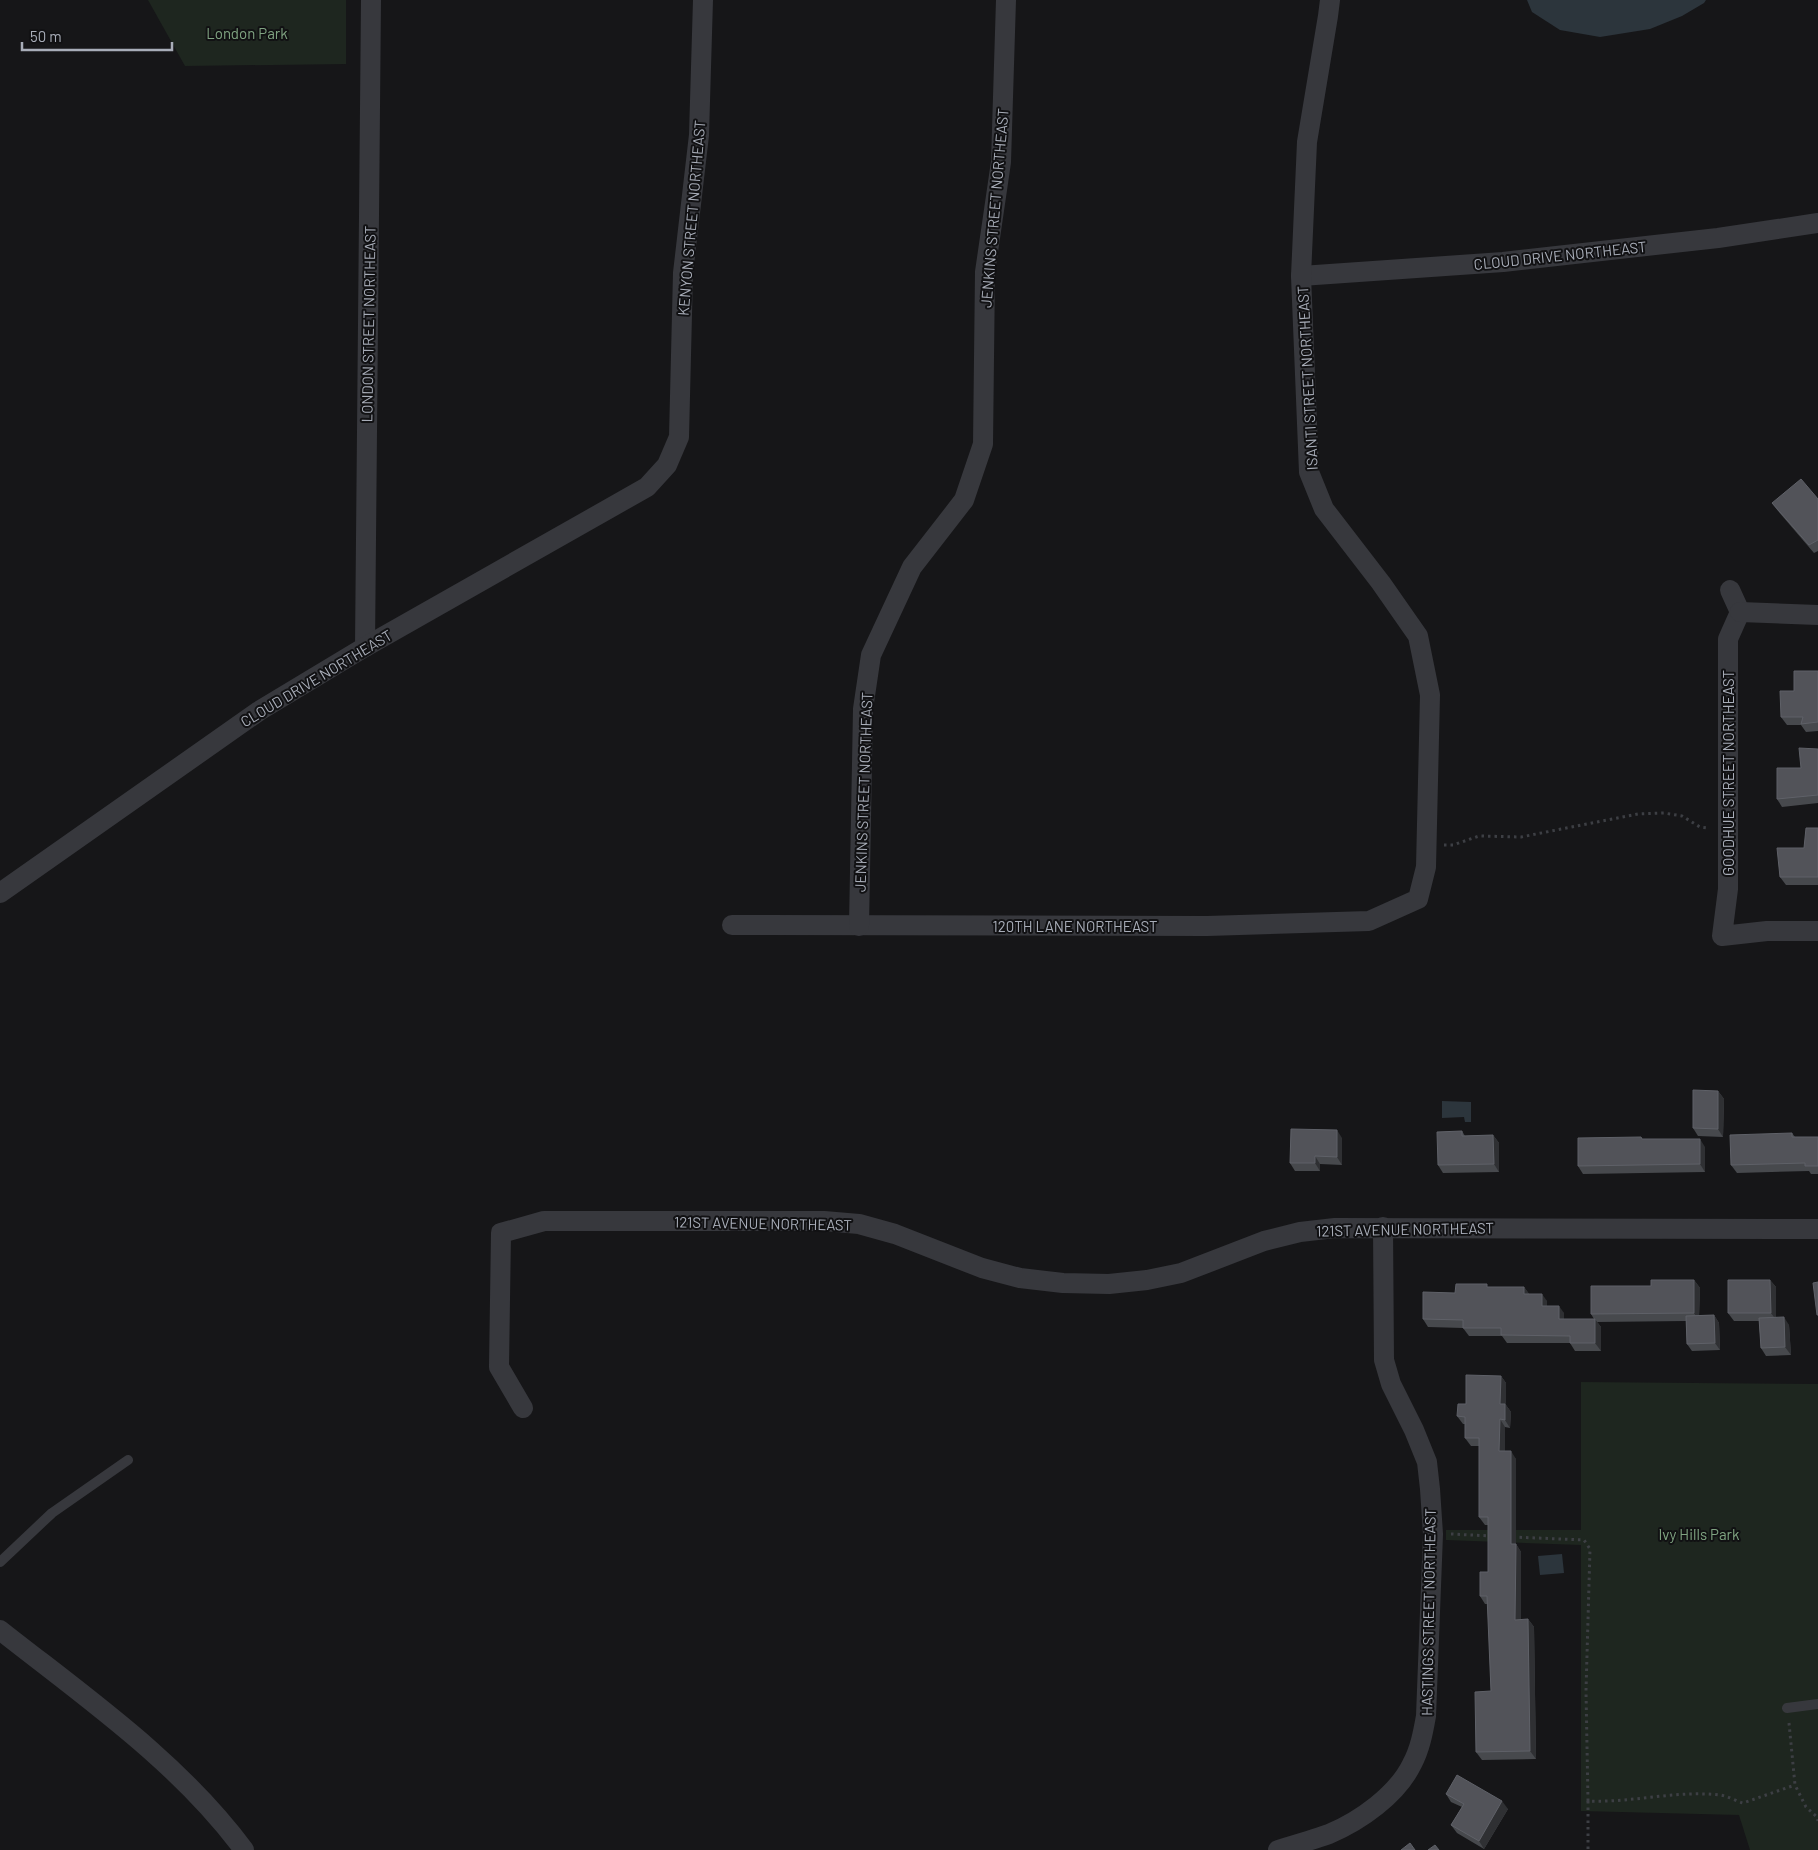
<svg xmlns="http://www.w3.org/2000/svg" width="1818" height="1850" viewBox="0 0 1818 1850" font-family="Barlow,sans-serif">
<rect width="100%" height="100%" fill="#161618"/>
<g fill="#1e261f">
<path d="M148,0H346V64L185,66Z"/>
<path d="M1581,1382L1818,1384V1850H1750L1739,1815L1581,1811V1545L1446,1540V1530H1581Z"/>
</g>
<g fill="#2c353c">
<path d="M1527,0H1706L1704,3L1682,16L1650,29L1600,37L1560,30L1532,12Z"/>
<path d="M1442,1101L1471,1102V1122H1465L1464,1117L1442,1118Z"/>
<path d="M1562,1554L1564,1573L1540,1575L1538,1556Z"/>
</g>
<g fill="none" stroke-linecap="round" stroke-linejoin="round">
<g stroke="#3d3f44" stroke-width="3" stroke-dasharray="2.5 4" stroke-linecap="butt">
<path d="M1444,845H1453L1479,836L1521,837L1638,814L1664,813L1682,816L1700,827L1708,828"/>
<path d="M1451,1534L1492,1536"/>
<path d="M1513,1537L1584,1540L1590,1549L1586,1691L1588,1801C1632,1803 1676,1790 1720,1795C1728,1796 1736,1801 1743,1803L1795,1785"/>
<path d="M1789,1723L1795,1785L1806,1807L1817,1817L1818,1821"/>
<path d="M1588,1801V1850"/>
</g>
<g stroke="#37383d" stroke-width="10">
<path d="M0,1562L52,1513L128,1460"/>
<path d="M1787,1708L1818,1704"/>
</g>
<g stroke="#37383d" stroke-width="20">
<path d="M1301,276L1503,262L1718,238L1818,223"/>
<path d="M1730,590L1740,612"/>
<path d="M1740,612L1728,639V889L1722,936L1767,931H1818"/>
<path d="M1740,612L1818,615"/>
<path d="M365,647L371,0"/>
<path d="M0,893L259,711L365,647L647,487L667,465L679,437L683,273L699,135L703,0"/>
<path d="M732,925L1207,926L1369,921L1418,899L1426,867L1430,695L1418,636L1381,583L1324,509L1309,472L1301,276L1307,142L1328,16L1330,0"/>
<path d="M859,926L863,709L871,655L912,567L964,500L983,444L985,272L1001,162L1006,0"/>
<path d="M523,1408L499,1367L501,1233L544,1221H824L859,1224L895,1234L982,1268L1020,1278L1063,1283L1109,1284L1147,1280L1181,1273L1264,1241L1300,1232L1335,1228L1818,1229"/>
<path d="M0,1630C85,1697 179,1762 244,1850"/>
<path d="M1278,1850C1295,1845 1312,1840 1329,1834C1360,1821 1397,1795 1412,1764C1420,1749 1423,1733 1426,1716L1433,1534L1430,1489L1427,1462L1414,1430L1391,1384L1384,1360L1383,1227"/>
</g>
</g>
<g fill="#47494d">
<path d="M1818,499V551L1814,553L1778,511L1772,503Z"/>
<path d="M1818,671V731L1806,732L1801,725H1787L1781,717L1794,691Z"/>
<path d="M1818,749V803L1782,807L1777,799Z"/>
<path d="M1818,828V885H1786L1780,877L1804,848Z"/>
<path d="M1718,1091L1724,1099L1723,1137L1698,1136L1693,1128Z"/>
<path d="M1462,1131L1465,1136L1493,1135L1499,1143V1172L1443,1173L1438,1165Z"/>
<path d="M1792,1133L1795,1137H1818V1174H1811L1809,1171L1737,1173L1731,1165Z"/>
<path d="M1641,1137L1642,1139L1705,1147V1172L1583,1174L1578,1166Z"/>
<path d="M1342,1138V1165L1320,1164V1171H1295L1290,1163Z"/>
<path d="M1694,1280L1700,1288L1699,1315H1714L1719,1323L1720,1350L1692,1351L1687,1344L1686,1321L1597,1322L1601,1327V1351H1575L1570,1343H1507L1502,1336H1469L1463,1328L1428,1327L1423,1319L1455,1293L1490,1287H1524L1529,1294L1547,1301V1306L1564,1313V1319H1594L1591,1314L1651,1286Z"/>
<path d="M1770,1280L1776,1287V1317L1789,1325L1791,1355L1766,1356L1761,1348L1759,1321H1734L1728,1313Z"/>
<path d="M1501,1376L1506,1383V1405L1511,1412L1510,1428L1505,1427V1451L1516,1459V1544L1521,1552V1620L1528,1619L1534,1627L1536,1759L1482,1760L1476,1752L1491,1691L1488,1604H1485L1480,1596L1488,1572V1525H1485L1479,1517V1446H1471L1465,1438V1424H1463L1457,1416L1466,1404Z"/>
<path d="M1446,1794L1508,1809L1484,1849L1457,1833L1451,1825L1462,1807L1451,1802Z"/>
</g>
<g fill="#2f3033">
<path d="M1718,1091L1724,1099L1723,1137L1718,1129Z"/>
<path d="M1337,1130L1342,1138V1165L1337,1157Z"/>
<path d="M1493,1135L1499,1143V1172L1494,1164Z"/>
<path d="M1700,1139L1705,1147V1172L1700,1164Z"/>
<path d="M1315,1156L1320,1164V1171L1315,1163Z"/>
<path d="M1694,1280L1700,1288L1699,1321L1694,1313Z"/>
<path d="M1770,1280L1776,1287V1320L1771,1313Z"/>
<path d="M1524,1287L1530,1295L1524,1294Z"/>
<path d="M1542,1294L1547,1301V1313L1542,1306Z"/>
<path d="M1559,1306L1564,1313V1327L1559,1319Z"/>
<path d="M1714,1315L1719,1323L1720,1350L1715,1343Z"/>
<path d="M1784,1317L1789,1325L1791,1355L1785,1347Z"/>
<path d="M1595,1319L1601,1327V1351L1595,1343Z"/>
<path d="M1501,1376L1506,1383V1405L1511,1412L1510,1428L1505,1420L1500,1404Z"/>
<path d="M1500,1419L1505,1427V1459L1499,1451Z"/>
<path d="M1511,1451L1516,1459V1544L1521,1552V1628L1515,1620L1511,1544Z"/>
<path d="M1528,1619L1534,1627L1536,1759L1530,1751Z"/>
<path d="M1502,1801L1508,1809L1484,1849L1479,1841Z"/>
</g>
<g fill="#525359" stroke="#5f6168">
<path d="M1801,479L1818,499V540L1809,545L1772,503Z"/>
<path d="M1794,671H1818V722L1801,724L1803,717H1781L1780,691H1794Z"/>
<path d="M1799,748L1818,749V795L1777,799V768H1801Z"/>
<path d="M1806,828H1818V877H1780L1777,848H1804Z"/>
<path d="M1693,1090L1718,1091V1129L1693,1128Z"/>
<path d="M1291,1129L1337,1130V1157L1315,1156V1163H1290Z"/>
<path d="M1462,1131V1136L1493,1135L1494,1164L1438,1165L1437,1132Z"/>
<path d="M1792,1133V1137H1818V1166H1805V1163L1731,1165L1730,1135Z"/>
<path d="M1641,1137L1642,1139H1700V1164L1578,1166V1138Z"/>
<path d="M1651,1280H1694V1313L1591,1314V1286H1651Z"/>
<path d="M1728,1280H1770L1771,1313H1728Z"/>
<path d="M1818,1282V1315H1817L1813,1283Z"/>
<path d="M1456,1284H1487V1287H1524V1294H1542V1306H1559V1319H1595V1343H1570V1336L1501,1335V1328H1463V1320L1423,1319V1292L1455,1293Z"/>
<path d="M1714,1315L1715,1343L1687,1344L1686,1316Z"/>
<path d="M1784,1317L1785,1347L1761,1348L1759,1318Z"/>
<path d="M1466,1375L1501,1376L1500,1404H1505V1420L1500,1419L1499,1451H1511V1544H1516L1515,1620L1528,1619L1530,1751L1476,1752L1475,1692L1491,1691L1487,1596H1480V1572H1488V1517H1479V1438H1465V1417L1457,1416L1458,1404H1466Z"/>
<path d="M1457,1775L1502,1801L1479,1841L1451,1825L1464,1804L1446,1794Z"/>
<path d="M1410,1843L1415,1850H1401Z"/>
<path d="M1435,1845L1439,1850H1428Z"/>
</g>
<g text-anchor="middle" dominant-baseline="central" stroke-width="4" stroke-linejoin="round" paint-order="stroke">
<g font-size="15" fill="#7fa381" stroke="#111113">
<text x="247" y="33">London Park</text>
<text x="1699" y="1534">Ivy Hills Park</text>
</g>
<g font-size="15" fill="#a8adb8" stroke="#111113">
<text transform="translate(994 208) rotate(-85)">JENKINS STREET NORTHEAST</text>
<text transform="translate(691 218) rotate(-85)">KENYON STREET NORTHEAST</text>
<text transform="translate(1560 255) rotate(-6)">CLOUD DRIVE NORTHEAST</text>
<text transform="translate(368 324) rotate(-89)">LONDON STREET NORTHEAST</text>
<text transform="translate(1307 378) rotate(-93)">ISANTI STREET NORTHEAST</text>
<text transform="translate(316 678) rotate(-31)">CLOUD DRIVE NORTHEAST</text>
<text transform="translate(1728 773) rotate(-90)">GOODHUE STREET NORTHEAST</text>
<text transform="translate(863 792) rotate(-88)">JENKINS STREET NORTHEAST</text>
<text x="1075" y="926">120TH LANE NORTHEAST</text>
<text transform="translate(763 1223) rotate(1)">121ST AVENUE NORTHEAST</text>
<text transform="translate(1405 1229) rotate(-1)">121ST AVENUE NORTHEAST</text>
<text transform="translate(1428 1612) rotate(-89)">HASTINGS STREET NORTHEAST</text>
</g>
</g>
<path d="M22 42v8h150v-8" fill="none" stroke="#a8adb8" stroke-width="2.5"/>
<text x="30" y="42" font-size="15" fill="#a8adb8" stroke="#111113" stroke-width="4" paint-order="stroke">50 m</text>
</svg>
